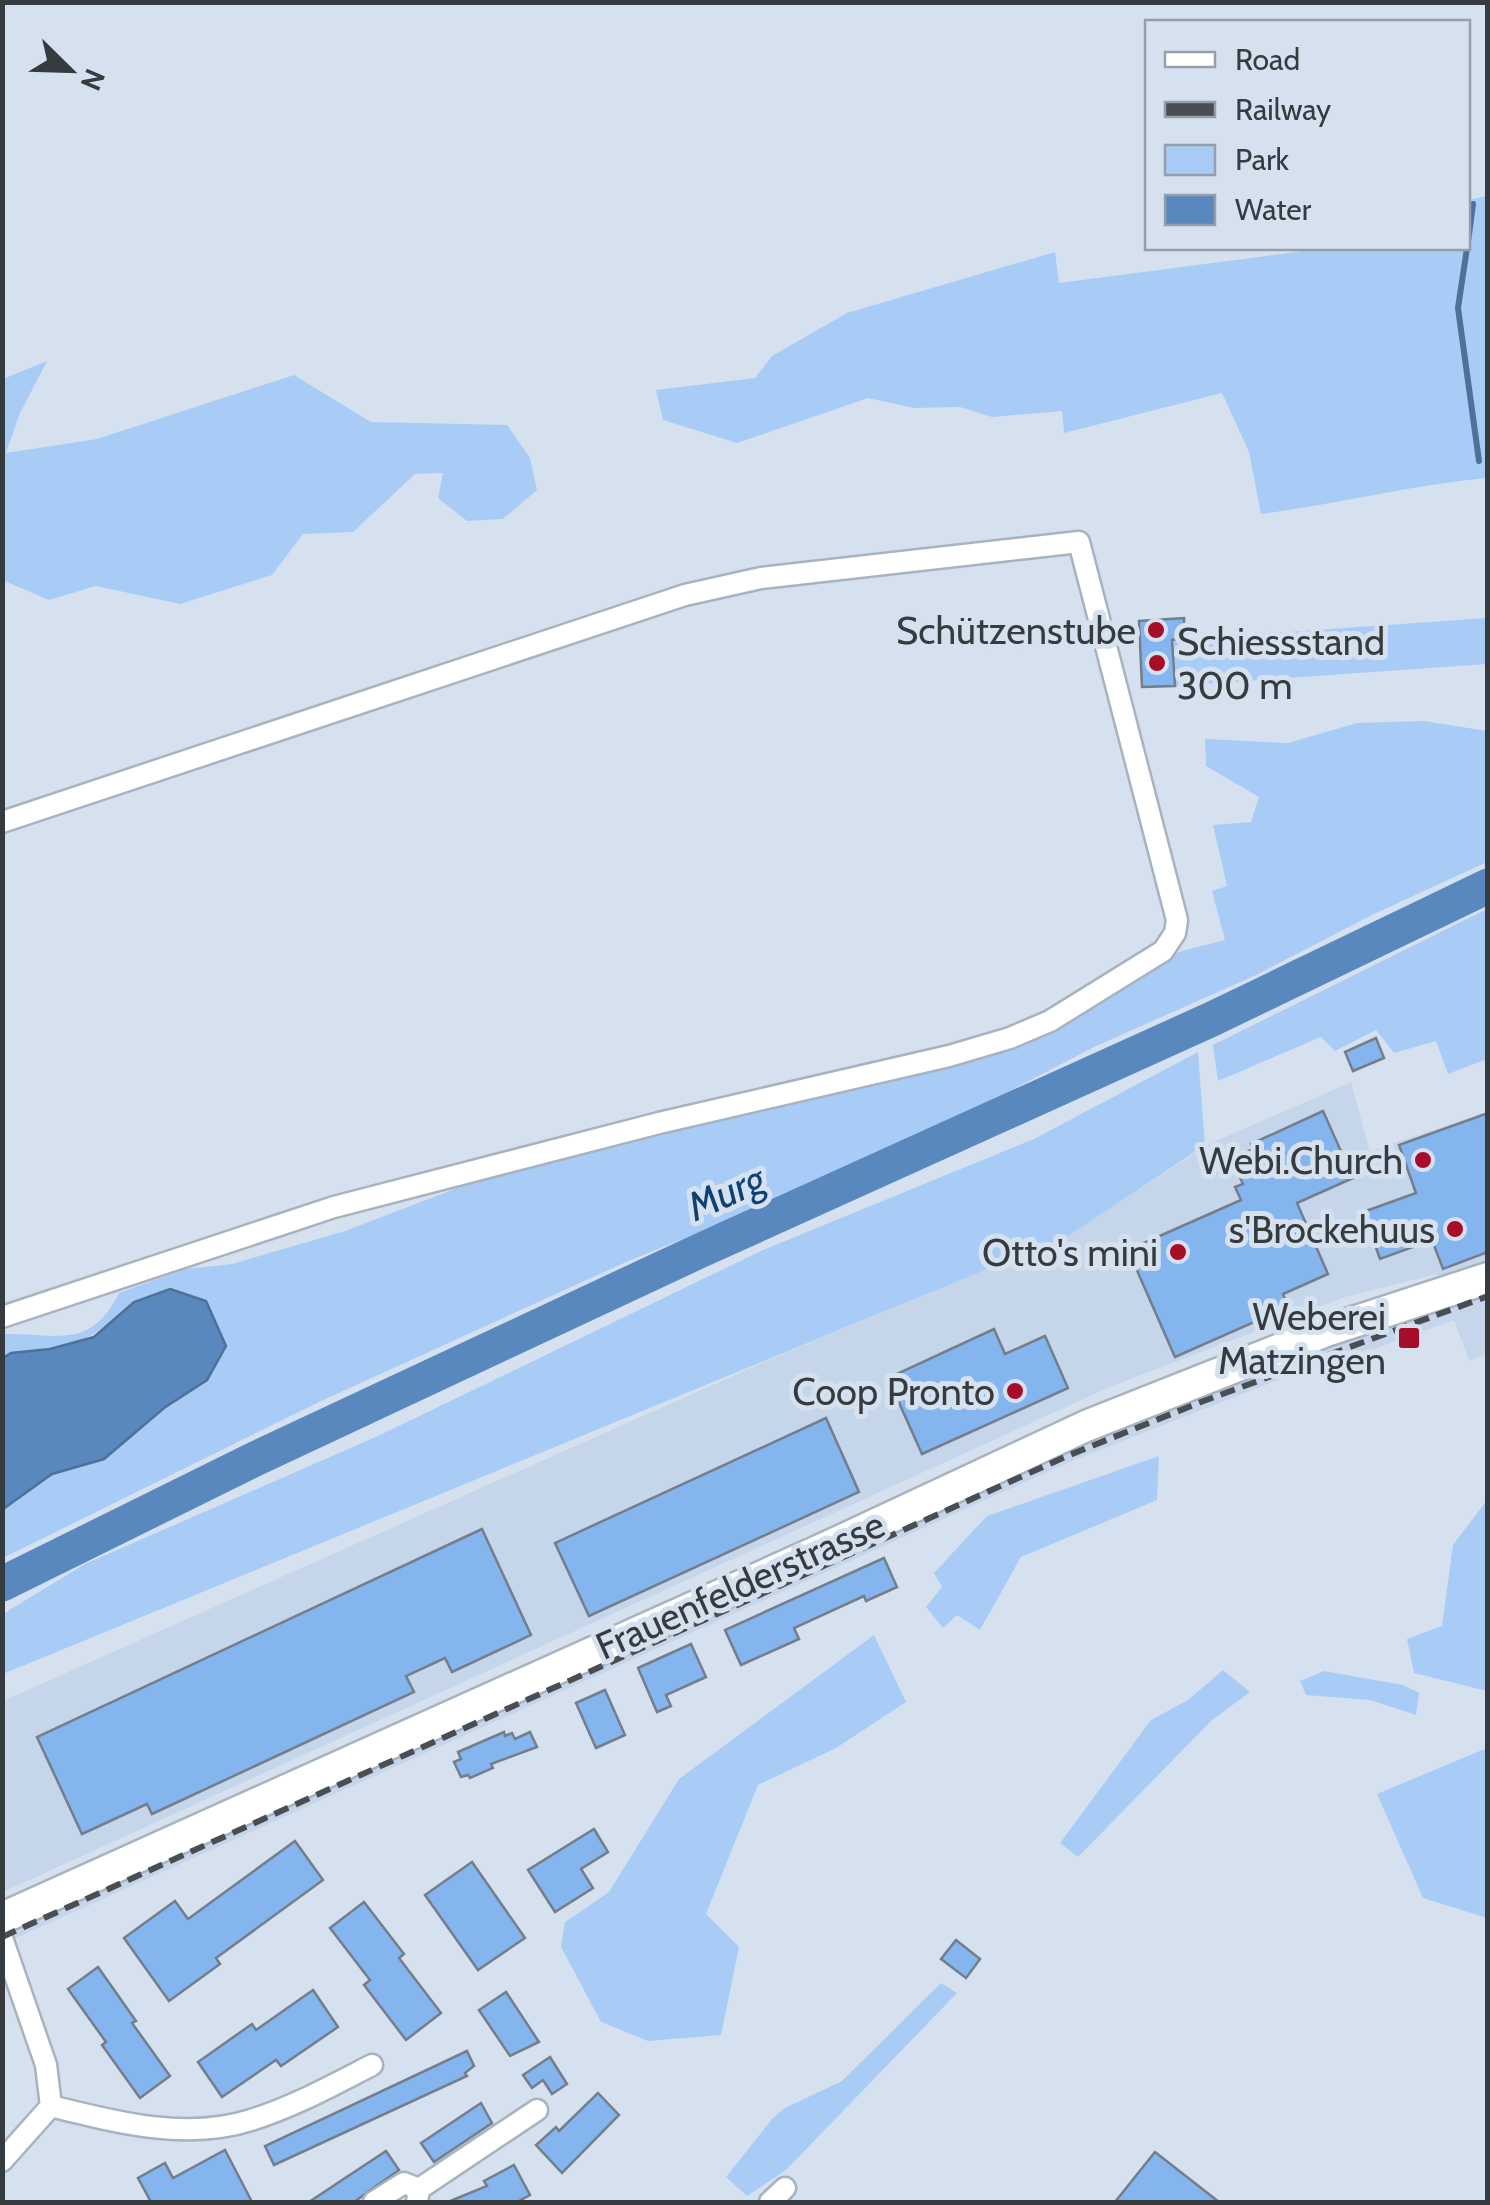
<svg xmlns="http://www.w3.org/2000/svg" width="1490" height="2205" viewBox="0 0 1490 2205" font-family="Cabin,sans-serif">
<rect width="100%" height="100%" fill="#d6e1ef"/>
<path fill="#c6d6ea" d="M1351,1082L1370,1151L1487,1112V1354L1469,1361L1454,1320L1413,1335L1414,1340L1404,1344L1401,1339L1330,1366L1326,1361L1067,1463L3,1944L2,1930L1121,1426L1331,1343L1448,1302L1437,1274L1348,1296L1112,1386L3,1892V1701L766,1361L1067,1236L1207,1145Z"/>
<g fill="#a9ccf6">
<path d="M1487,196V478C1411,485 1337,504 1261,514L1249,452L1222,393L1064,433L1062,411L992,417L960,407L914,408L868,398L737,443L663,420L656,390L755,378L772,356L847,313L1055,252L1059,283L1327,248H1468V200Z"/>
<path d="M47,361L20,413L6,453L97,439L294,375L371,422L507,425L530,458L537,490L503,519L467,521L438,498L443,473L415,474L353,532L303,534L272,575L180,604L96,586L49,600L2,580L3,379Z"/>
<path d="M1487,618V664L1175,686L1172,640Z"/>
<path d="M1424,721L1487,731V862L1372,915L1256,975L1094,1047L960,1117L756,1209L626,1262L319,1402L3,1558V1509L52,1474L105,1459L164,1408L207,1380L134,1302C103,1329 91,1341 50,1349C34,1352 17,1349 3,1358V1334C57,1333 90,1351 119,1293L185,1269L232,1264L345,1231L541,1156L957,1062L1182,951L1225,940L1212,891L1227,886L1213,825L1251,822L1259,797L1206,766L1205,739L1288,743L1357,723Z"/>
<path d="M1487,909V1059L1448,1074L1436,1041L1394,1053L1376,1030L1335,1051L1321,1037L1218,1081L1213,1045Z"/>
<path d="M1198,1052L1205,1145L1068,1236L3,1674V1614L85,1564L378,1436L763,1250L1034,1139Z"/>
<path d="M1159,1456L1157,1500L1021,1557L980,1630L957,1615L943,1628L926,1607L942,1587L934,1573L987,1516Z"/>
<path d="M1487,1500V1691L1414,1673L1407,1639L1442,1626L1453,1545Z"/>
<path d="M874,1635L906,1702L836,1748L758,1785L706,1914L739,1947L721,2035L648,2041L601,2022L561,1947L565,1922L609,1892L679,1779Z"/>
<path d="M1223,1670L1250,1692L1211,1721L1078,1857L1060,1843L1151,1720L1188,1700Z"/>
<path d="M1324,1671L1403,1685L1419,1693L1416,1715L1370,1700L1306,1695L1300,1681Z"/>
<path d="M1487,1748V1918L1423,1898L1377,1794Z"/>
<path d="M941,1983L957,1993L786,2170L747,2196L726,2177L773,2118L785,2108L842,2081Z"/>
</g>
<path fill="#5988be" stroke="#4e7198" stroke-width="2.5" d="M170,1289L206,1301L226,1346L207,1380L164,1408L104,1459L52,1474L3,1509V1358L11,1353L50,1349L94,1337L134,1302Z"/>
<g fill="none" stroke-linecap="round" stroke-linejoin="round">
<g stroke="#4e7198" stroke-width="6">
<path d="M1468,242L1473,204"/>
<path d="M1467,248L1458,308L1479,461"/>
</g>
<path stroke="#5988be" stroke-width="35" d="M2,1584L257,1458L697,1252L1212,1019L1488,886"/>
</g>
<g fill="#84b5ee" stroke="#747e8b" stroke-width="2.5">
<path d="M1184,618L1185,639L1172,640L1175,686L1142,687L1139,621Z"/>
<path d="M1376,1038L1384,1058L1353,1071L1345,1052Z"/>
<path d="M1323,1111L1353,1178L1297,1203L1328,1274L1283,1294L1288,1307L1175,1357L1128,1250L1241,1200L1235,1187L1243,1184L1231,1158L1253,1149L1251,1144Z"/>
<path d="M1488,1113V1252L1443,1269L1432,1240L1380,1259L1363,1212L1416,1193L1399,1145Z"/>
<path d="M994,1329L1005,1354L1045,1336L1068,1388L922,1454L888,1378Z"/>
<path d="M826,1418L859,1492L589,1616L555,1543Z"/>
<path d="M482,1529L531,1635L452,1672L445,1658L406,1676L414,1692L152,1814L147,1804L82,1834L37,1737Z"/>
<path d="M884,1558L897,1587L866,1601L864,1596L794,1628L799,1639L741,1665L725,1630Z"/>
<path d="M691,1644L706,1677L666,1695L671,1706L657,1712L638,1668Z"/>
<path d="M605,1690L625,1735L596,1748L576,1703Z"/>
<path d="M504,1732L505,1736L512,1733L515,1739L530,1732L537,1747L491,1764L493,1768L470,1778L468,1775L461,1777L454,1762L461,1759L458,1752Z"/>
<path d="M594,1829L608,1852L581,1869L593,1888L555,1912L528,1870Z"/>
<path d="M295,1841L323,1880L216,1958L220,1964L169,2001L124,1938L175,1901L188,1919Z"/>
<path d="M472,1862L525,1938L478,1970L425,1895Z"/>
<path d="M364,1902L404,1954L399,1958L441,2013L406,2040L364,1985L370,1980L330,1928Z"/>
<path d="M956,1940L980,1959L966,1978L941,1959Z"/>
<path d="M98,1967L136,2021L132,2023L170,2076L140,2098L102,2045L106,2042L68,1989Z"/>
<path d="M313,1990L338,2027L281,2066L276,2060L222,2097L198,2062L252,2024L256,2030Z"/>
<path d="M506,1992L539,2042L510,2056L479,2010Z"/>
<path d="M467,2051L474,2066L465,2073L467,2076L274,2165L265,2146Z"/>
<path d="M550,2057L567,2084L552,2094L543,2080L532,2088L523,2075Z"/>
<path d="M598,2093L619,2115L562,2173L536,2145L556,2127L559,2131Z"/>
<path d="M481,2103L492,2123L434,2162L421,2143Z"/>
<path d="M225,2150L252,2202H151L138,2178L165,2163L173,2178Z"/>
<path d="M386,2151L399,2170L354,2202H309Z"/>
<path d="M1155,2152L1219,2202H1115Z"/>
<path d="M514,2165L530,2195L517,2202H448L487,2186L484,2181Z"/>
</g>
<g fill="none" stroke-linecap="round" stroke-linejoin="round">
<g stroke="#a8b3c0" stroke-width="25">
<g id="minor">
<path d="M2,822L685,595L761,578L1079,542L1177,920L1175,933L1163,951L1050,1021L1010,1038L949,1056L659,1123L334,1207L2,1317"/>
<path d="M2,1938L46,2065L51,2106L2,2161"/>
<path d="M51,2106C115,2122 186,2141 251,2120C293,2107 333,2085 372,2065"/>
<path d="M374,2202L404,2183L419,2189"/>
<path d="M417,2202L419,2189L537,2110"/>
<path d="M770,2202L785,2188"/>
</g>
</g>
<g stroke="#a8b3c0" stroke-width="35">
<path id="secondary" d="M2,1918L827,1547L1086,1426L1326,1331L1488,1278"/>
</g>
<use href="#minor" stroke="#fff" stroke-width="20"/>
<use href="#secondary" stroke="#fff" stroke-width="30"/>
<path stroke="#484e54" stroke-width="6" stroke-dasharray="15 8" stroke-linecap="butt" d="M2,1937L1067,1456L1201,1402L1488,1296"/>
</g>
<g fill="#a60d29" stroke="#d6e1ef" stroke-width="4">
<circle cx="1156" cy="630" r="10"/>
<circle cx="1157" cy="663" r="10"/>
<circle cx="1423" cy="1160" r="10"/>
<circle cx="1455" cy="1229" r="10"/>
<circle cx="1178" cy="1252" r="10"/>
<rect x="1397" y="1326" width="24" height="24" rx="5"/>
<circle cx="1015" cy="1391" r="10"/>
</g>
<g text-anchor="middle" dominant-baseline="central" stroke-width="10" stroke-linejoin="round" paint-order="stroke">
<g font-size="38" fill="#363b40" stroke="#d6e1ef" text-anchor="end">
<text x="1136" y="630">Schützenstube</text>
<text x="1177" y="641" text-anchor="start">Schiessstand<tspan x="1177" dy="44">300 m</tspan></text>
<text x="1403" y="1160">Webi.Church</text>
<text x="1435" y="1229">s'Brockehuus</text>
<text x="1158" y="1252">Otto's mini</text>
<text x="1386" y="1316">Weberei<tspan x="1386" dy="44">Matzingen</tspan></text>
<text x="995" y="1391">Coop Pronto</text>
</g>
<g font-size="38" fill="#363b40" stroke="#d6e1ef">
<text transform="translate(740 1585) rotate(-24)">Frauenfelderstrasse</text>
</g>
<g font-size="40" font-style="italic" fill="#0e4174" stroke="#d6e1ef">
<text transform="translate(726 1192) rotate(-24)">Murg</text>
</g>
</g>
<rect width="1490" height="2205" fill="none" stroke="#363b40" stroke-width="10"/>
<rect x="1145" y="20" width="325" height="230" fill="#d6e1ef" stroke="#969fa9" stroke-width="2.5"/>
<rect x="1165" y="52" width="50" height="15" fill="#ffffff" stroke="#969fa9" stroke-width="2.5"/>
<text x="1235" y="70" font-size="30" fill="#363b40">Road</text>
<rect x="1165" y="102" width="50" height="15" fill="#484e54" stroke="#969fa9" stroke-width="2.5"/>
<text x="1235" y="120" font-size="30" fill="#363b40">Railway</text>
<rect x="1165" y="145" width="50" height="30" fill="#a9ccf6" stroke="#969fa9" stroke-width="2.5"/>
<text x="1235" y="170" font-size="30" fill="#363b40">Park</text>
<rect x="1165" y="195" width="50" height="30" fill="#5988be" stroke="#969fa9" stroke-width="2.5"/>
<text x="1235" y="220" font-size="30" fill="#363b40">Water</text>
<g transform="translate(70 70) rotate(113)" stroke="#d6e1ef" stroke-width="8" paint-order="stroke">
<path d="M0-8L18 38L0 25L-18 38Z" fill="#363b40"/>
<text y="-15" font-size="28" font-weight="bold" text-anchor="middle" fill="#363b40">N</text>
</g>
</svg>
